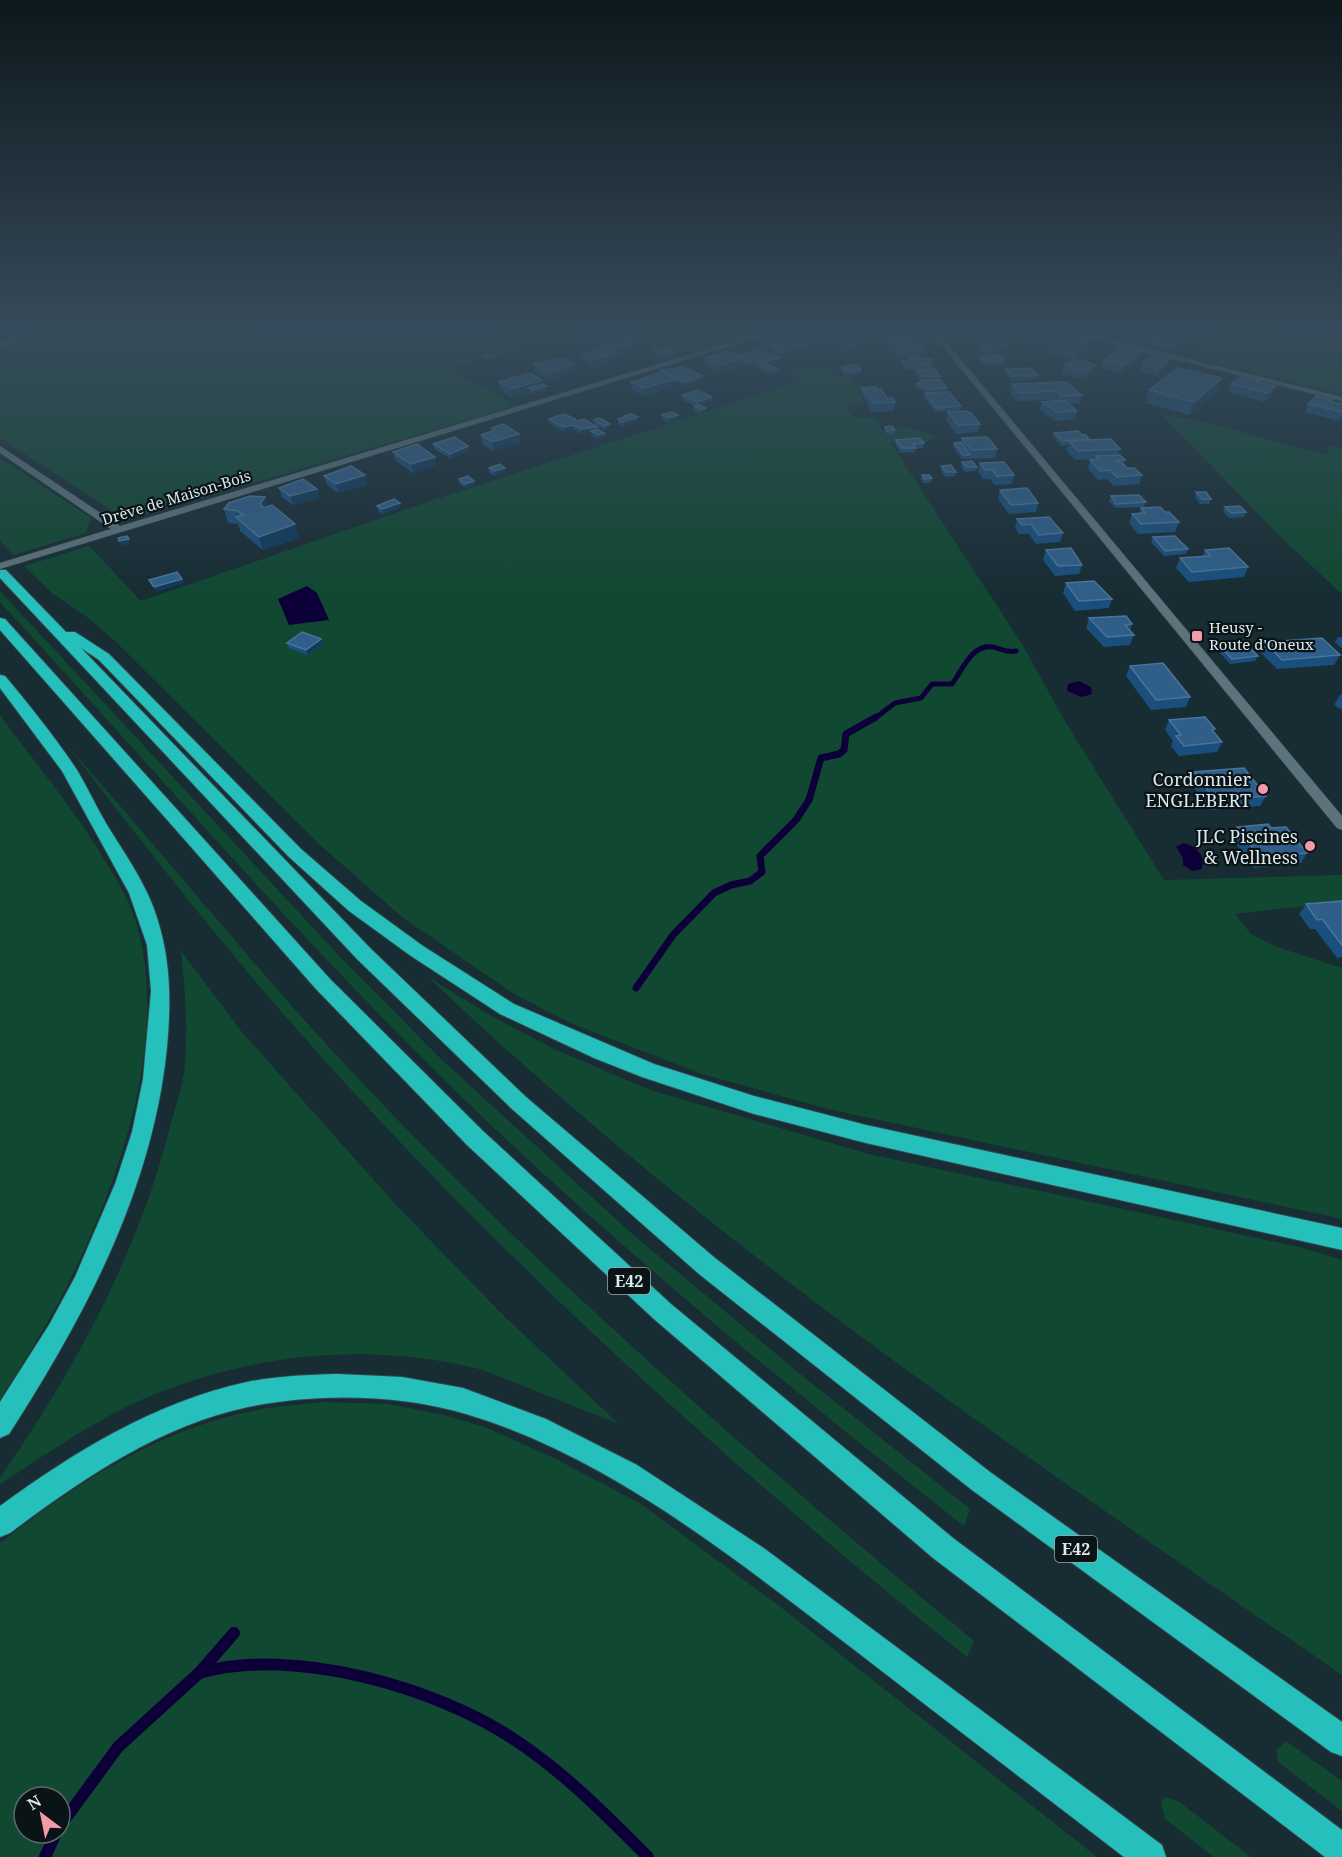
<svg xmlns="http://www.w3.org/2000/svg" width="1342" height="1857" viewBox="0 0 1342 1857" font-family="'Noto Serif',serif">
<rect width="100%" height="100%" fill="#172c33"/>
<g fill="#114832" fill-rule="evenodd">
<path d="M33,332H580L451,368L516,406L140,516H120L0,438V348Z"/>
<path d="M616,332L758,333L677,356L662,349L656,351Z"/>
<path d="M1224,332H1342V394L1188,357Z"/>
<path d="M802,365L839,372L837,377L850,375L865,403L845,404L854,418L874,417L883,430C897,425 922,428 935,437C924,448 903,444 890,442L1022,644L1066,723L1164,880L1342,875V902L1235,914L1251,934L1277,947L1342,968V1219L828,1109L702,1074L570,1023L514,994L402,917L320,845L116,642L91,620L52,593L24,566L89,546L141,601L433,500L795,383L791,378L793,367Z"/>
<path d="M1161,415L1197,420L1327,455L1330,446L1342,449V594L1287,543Z"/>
<path d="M0,458L91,518L86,533L13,555L0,540Z"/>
<path d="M0,591L344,961L440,1058L630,1232L799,1373L970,1509L964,1526C802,1398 642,1268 492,1126C318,961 162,778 0,602Z"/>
<path d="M0,715C35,763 73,808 104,859C116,878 128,898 135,919C171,1035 121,1177 69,1282C49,1323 24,1361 0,1400Z"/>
<path d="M67,745C164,854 254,968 354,1074C546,1279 758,1462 974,1641L967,1657C736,1471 514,1272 316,1051C228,953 147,849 67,745Z"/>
<path d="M181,951L242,1032L397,1206L504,1316L619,1424C586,1411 554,1398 521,1385C507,1380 493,1373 479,1369C366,1341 246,1354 141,1400C93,1421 44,1456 0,1484V1478C74,1371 138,1254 170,1127C175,1107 183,1085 185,1065C188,1027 185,989 181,951Z"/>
<path d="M428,977L488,1014L552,1048L650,1090L869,1154L1299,1247L1342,1260V1675C1027,1457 705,1242 428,977Z"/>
<path d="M324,1402L388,1404L444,1415L485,1427L556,1459L641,1504L778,1605L1097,1857H0V1543C82,1480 163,1425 269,1408C287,1405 305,1404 324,1402ZM24,1797H60V1833H24Z"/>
<path d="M1286,1741L1342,1781V1811L1278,1762L1276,1750Z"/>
<path d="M1166,1797L1178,1801L1251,1857H1214L1165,1819L1161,1801Z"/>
</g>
<g fill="#0d0039">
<path d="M307,586L317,593L329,620L289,625L278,599Z"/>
<path d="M1079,681L1091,687L1092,694L1082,697L1067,691L1068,684Z"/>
<path d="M1183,843C1196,846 1206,855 1202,869L1192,871L1183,865V858L1176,847Z"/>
</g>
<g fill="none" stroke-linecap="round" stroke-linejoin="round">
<path stroke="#0d0039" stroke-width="5" d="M874,719L895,703L921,698L932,684H952C962,671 972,643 993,647C1002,649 1006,653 1016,651"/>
<path stroke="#0d0039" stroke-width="7" d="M636,988L673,935L714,893L731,885L750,881L762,872L760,856L796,820L809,800L821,758L839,754L844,750L846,734L876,717"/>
<g stroke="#0d0039" stroke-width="12">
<path d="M199,1673C292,1646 436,1687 515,1740C565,1773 606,1815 648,1857"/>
<path d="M60,1826L118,1747L199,1673L234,1633"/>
<path d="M45,1857L56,1833"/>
</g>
<g stroke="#36474d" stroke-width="1">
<g id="minor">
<path d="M22,332H31L0,348V343Z"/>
<path d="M765,332H777L0,569V563L111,529L0,453V446L120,526Z"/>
</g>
</g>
<g stroke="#36474d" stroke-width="1">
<path id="tertiary" d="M1067,332H1080L1342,397V401Z"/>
</g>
<g stroke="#36474d" stroke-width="1">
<path id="secondary" d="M931,332H938L1342,816V830L1337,828Z"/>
</g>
<g stroke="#36474d" stroke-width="2">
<g id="motorway">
<path d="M0,570H6L66,632H75L109,654L301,849L361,901L423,946L514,1004L654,1064L754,1096L866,1125L1342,1228V1250L866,1143L754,1114L642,1077L594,1058L500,1014L411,956L349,911L289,857L99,660L81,648L371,949L526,1097L715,1258L990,1472L1342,1722V1756L1331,1752L972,1490L699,1274L512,1109L357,959L0,578Z"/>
<path d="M0,618L5,619L330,979L483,1131L671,1304L953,1538L1342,1830V1857H1325L933,1558L655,1320L467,1145L316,989L0,630Z"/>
<path d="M0,675L5,676C30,706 55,737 77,770C88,788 96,807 107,825C126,856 148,886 158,921C171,963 171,1004 167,1047C153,1189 85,1316 9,1434L0,1438V1402L49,1325L75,1277L115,1184L132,1132L143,1079L151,991L147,945L129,893L62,771L0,688Z"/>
<path d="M337,1374L402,1377L463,1388L546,1419L637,1465L765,1549L1162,1845L1166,1857H1124C1033,1787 942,1718 852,1648C736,1560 608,1456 466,1414C398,1394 318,1393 248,1407C159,1426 82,1479 10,1533L0,1537V1506C74,1452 155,1402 247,1382C276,1376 307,1375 337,1374Z"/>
</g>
</g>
<use href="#minor" fill="#5c737b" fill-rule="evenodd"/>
<use href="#tertiary" fill="#5c737b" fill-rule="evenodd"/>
<use href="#secondary" fill="#5c737b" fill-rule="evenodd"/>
<use href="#motorway" fill="#25c0bc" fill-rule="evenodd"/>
</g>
<g fill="#1a4f7d">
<path d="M648,332H669L656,336Z"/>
<path d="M881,332H910V335L912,340L922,346L920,357L899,358L894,352L889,353L887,349L888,342Z"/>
<path d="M1035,332H1055L1053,339L1044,344L1028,339L1029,336Z"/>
<path d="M1127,332H1188L1168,351L1152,347L1153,345L1150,347L1138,345L1139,341L1150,334L1147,333L1140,339L1126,336Z"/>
<path d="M810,335L841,338L823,344L810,339Z"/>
<path d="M602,339L636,346H633V352L617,356V360L609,362V364L593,368L582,362L581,354L594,350V349L602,346Z"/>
<path d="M1093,339L1089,350L1075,359L1047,353L1050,341Z"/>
<path d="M857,341L856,345L851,350L845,349L846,345Z"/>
<path d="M770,346L807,347V351L801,353L796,351L782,355L770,350Z"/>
<path d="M981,347L1009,350L988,355L980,351Z"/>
<path d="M654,350L675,355L663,359L654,354Z"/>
<path d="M483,356L496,360L487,362L483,360Z"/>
<path d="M739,356L780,358V362L769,364L779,373L771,375L757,369L758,365L754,364L749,366L743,363V367L719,373L705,366V358Z"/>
<path d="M980,356L1005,360L1004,364L984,365L980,360Z"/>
<path d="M908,358L932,363V369L905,370L902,365V361H908Z"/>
<path d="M1170,359L1167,367L1157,376L1140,371L1143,363Z"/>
<path d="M1103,360H1138L1120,374L1101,368Z"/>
<path d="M534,364L575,372L551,381L535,372Z"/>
<path d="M1064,365H1096L1093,373L1084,380L1062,373Z"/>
<path d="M842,366L861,370L860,374L845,375L841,370Z"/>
<path d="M1006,369L1039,375L1038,379L1012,381L1005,373Z"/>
<path d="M661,370L702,380L684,386L675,381V387L644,396L632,390L631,382L661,372Z"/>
<path d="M916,370L940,376V380L947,388L946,392L961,406L960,411L935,412L924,397L925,393L915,387L916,383H920V381L915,374Z"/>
<path d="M542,380V384L548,391L534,395L529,392L512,397L500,390L499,382Z"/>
<path d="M1260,380L1259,382L1276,386L1273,394L1264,402L1228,392L1231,384Z"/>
<path d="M1012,384L1082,395L1080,404H1070L1077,411L1075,419L1055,421L1040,410L1042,402L1056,401L1055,400L1018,401L1010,393Z"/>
<path d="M861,388L877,390L887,398L895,402L893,411L872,412L861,392Z"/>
<path d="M1149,390L1218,391L1189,415L1145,403Z"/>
<path d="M682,395L712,397V401L701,405L706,408V412L700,414L694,411V406H695L682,400Z"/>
<path d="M1332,400L1331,402L1342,404V416L1338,421L1305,412L1308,404Z"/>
<path d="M948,412L980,424L978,432L956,434L946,420Z"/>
<path d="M662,415L678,419L668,423L662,419Z"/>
<path d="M624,416L638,417V421L623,426L618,424V419L624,417Z"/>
<path d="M549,419L578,421L604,433L605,437L598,439L591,435V432L581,434L573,429L564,432L549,423Z"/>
<path d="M594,420L610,428L605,430L594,425Z"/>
<path d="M885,427L895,430L894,435H887L884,431Z"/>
<path d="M492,428L519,434L520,443L493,451L482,444L481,435L492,431Z"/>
<path d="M1054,433L1082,435L1089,439V440L1120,449L1118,455L1125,460L1123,464L1127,468L1142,475L1139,484L1114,486L1107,479L1098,480L1088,469L1090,460L1095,459L1075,460L1066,450L1068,445L1062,446L1053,437Z"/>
<path d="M962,438L997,449L995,458L962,459L953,447L954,443L961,442Z"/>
<path d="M896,440L924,443L923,448H915V452L901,453L895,444Z"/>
<path d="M433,444L468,446L469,450L451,459L434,449Z"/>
<path d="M393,452L436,465L413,473L395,460Z"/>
<path d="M962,462L977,467L976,471L965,472L961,467Z"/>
<path d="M980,463L1014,475L1012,484L995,485L990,479H983L978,472Z"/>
<path d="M941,466L956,472L955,476L945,477L941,471Z"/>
<path d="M489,468L506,472L495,476L489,473Z"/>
<path d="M922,475L932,478L931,483H923L921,479Z"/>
<path d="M324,476L367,484L338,493L327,485Z"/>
<path d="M459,479L475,485L466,488L459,484Z"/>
<path d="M279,488L317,489L319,498L293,505L282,497Z"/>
<path d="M1000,490L1038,503L1036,512L1009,514L998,499Z"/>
<path d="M1196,492L1211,499L1209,504H1200L1195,497Z"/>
<path d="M1111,496L1146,502L1144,507L1115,508L1109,501Z"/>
<path d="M377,506L400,507L383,514L378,511Z"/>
<path d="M268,507L299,538L263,550L240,531L238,524L228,523L224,509Z"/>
<path d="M1225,507L1246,512L1244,517L1229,518L1223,512Z"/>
<path d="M1141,508L1165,512L1179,522L1175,532L1138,534L1129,523L1132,514H1139Z"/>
<path d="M1017,519L1063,533L1060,542L1036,544L1029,534H1019L1015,528Z"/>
<path d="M1153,537L1188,549L1186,554L1164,556L1151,542Z"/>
<path d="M1046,550L1082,565L1079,574L1055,576L1043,560Z"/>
<path d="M1205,550L1248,567L1244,577L1189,582L1176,568L1180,558L1202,557Z"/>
<path d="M1066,583L1112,599L1109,608L1075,611L1063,593Z"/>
<path d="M1089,618L1132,624L1130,631L1134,635L1130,645L1104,647L1086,628Z"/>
<path d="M1338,637H1342V648H1341L1335,642Z"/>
<path d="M321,639L323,644L307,655L288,648L287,643Z"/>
<path d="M1265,642L1340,655L1334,665L1277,669L1260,652Z"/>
<path d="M1222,648L1258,656L1255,661L1230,664L1220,653Z"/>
<path d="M1130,666L1190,697L1186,707L1151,710L1126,676Z"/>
<path d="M1342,694V710L1334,705L1340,695Z"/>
<path d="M1169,720L1214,732L1222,742L1217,752L1179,756L1171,746L1173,741L1165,730Z"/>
<path d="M1194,772L1266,796L1260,806L1209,810L1190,781Z"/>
<path d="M1237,827L1271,828L1307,853L1301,863L1254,868L1231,837Z"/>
<path d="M1342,901V957L1337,958L1315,929H1310L1299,914L1306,904Z"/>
</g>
<g fill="#103a5b">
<path d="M586,332H598L586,335Z"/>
<path d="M656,332H669L656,336Z"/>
<path d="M1053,332H1055L1053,339L1044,344L1046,336Z"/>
<path d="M1145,332H1148L1147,334L1140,339L1141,335Z"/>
<path d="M1165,332H1168L1153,343L1150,347L1151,343Z"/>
<path d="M1185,332H1188L1168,351L1169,347Z"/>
<path d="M842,334L841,338L823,344L824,340Z"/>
<path d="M636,338V346H633V352L617,356V360L609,362V364L593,368V360L626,340Z"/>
<path d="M1093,339L1089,350L1075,359L1078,347Z"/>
<path d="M857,341L856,345L851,350L852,346Z"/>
<path d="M1010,346L1009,350L988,355L989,351Z"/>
<path d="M796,347V351L782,355V351Z"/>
<path d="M807,347V351L801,353V349Z"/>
<path d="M675,351V355L663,359V355Z"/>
<path d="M1141,352L1138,360L1120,374L1123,366Z"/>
<path d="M495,356L496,360L487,362V358Z"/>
<path d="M780,358V362L760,366V362Z"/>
<path d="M743,359V367L719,373V365Z"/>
<path d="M1170,359L1167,367L1157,376L1159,368Z"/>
<path d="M755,360L754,364L749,366V362Z"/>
<path d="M575,364V372L551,381L550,372Z"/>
<path d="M1096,365L1093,373L1084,380L1086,371Z"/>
<path d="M779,369V373L771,375V371Z"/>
<path d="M703,376L702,380L684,386L685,382Z"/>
<path d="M1222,378L1218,391L1189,415L1194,402Z"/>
<path d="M675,379V387L644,396V388Z"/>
<path d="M542,380L543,388L547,386L548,391L534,395V391L529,388V392L512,397L511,389Z"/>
<path d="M1276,386L1273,394L1264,402L1267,393Z"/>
<path d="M712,397V401L697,407V402Z"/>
<path d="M706,408V412L700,414L701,410Z"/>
<path d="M678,415V419L668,423V418Z"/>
<path d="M638,417V421L623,426V422Z"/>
<path d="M610,424V428L605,430V426Z"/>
<path d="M573,425V429L564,432V427Z"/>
<path d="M597,427V431H591V432L581,434V429Z"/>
<path d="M604,433L605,437L598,439V435Z"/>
<path d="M519,434L520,443L493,451L492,442Z"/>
<path d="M468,446L469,450L451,459L450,454Z"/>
<path d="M435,457L436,465L413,473L411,464Z"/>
<path d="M505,468L506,472L495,476L494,471Z"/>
<path d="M365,475L367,484L338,493L336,484Z"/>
<path d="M474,481L475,485L466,488L465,484Z"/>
<path d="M317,489L319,498L293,505L290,496Z"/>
<path d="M265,497L269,510L260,504Z"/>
<path d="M400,503V507L383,514L382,509Z"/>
<path d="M295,524L299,538L263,550L259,537Z"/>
<path d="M129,539L130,543L121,546L119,541Z"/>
<path d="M182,579L184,583L156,592L154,587Z"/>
<path d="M321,639L323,644L307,655L306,650Z"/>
</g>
<g fill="#2f5f89" stroke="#4a7499" stroke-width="1.5">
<path d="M818,332H838L842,334L824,340L810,335Z"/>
<path d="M884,332H908L912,338L890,339Z"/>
<path d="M1035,332H1053L1046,336L1035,333Z"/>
<path d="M1130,332H1145L1141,335Z"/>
<path d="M1153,332H1165L1151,343L1139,341L1146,336L1151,337L1147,335Z"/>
<path d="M1167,332H1185L1169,347L1153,343Z"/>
<path d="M625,333L636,338L626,340L633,344L612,350L617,352L607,355L609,356L593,360L581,354L596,350L594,349L611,344L602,339Z"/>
<path d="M1066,333L1093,339L1078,347L1050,341Z"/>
<path d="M917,339L922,346H919L921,349L900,350L895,345H891L888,341Z"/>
<path d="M790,340L807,347L801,349L796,347L782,351L770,346Z"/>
<path d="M851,340L857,341L852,346L846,345Z"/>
<path d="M998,342L1010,346L989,351L981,347Z"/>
<path d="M665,347L675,351L663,355L654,350Z"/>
<path d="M1122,347L1141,352L1123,366L1103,360Z"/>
<path d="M760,350L780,358L760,362L755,360L749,362L739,356Z"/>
<path d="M727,351L743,359L719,365L705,358Z"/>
<path d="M491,354L495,356L487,358L483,356Z"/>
<path d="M1000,355L1005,360L985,361L980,356Z"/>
<path d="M1153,355L1170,359L1159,368L1143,363Z"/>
<path d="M563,358L575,364L550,372L534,364Z"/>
<path d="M908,358L933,359L929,361L932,364L906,366L902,361H910Z"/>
<path d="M1075,359L1096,365L1086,371L1064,365Z"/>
<path d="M765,363L779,369L771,371L758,365Z"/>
<path d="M857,365L861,370L845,371L842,366Z"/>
<path d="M684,367L703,376L685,382L661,370Z"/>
<path d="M1031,368L1039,375L1013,376L1006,369Z"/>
<path d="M1178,368L1222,378L1194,402L1149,390Z"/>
<path d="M935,369L940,376H921L916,370Z"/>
<path d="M662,372L675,379L644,388L631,382Z"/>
<path d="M530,373L542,380L511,389L499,382Z"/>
<path d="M1243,376L1260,380L1257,382L1276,386L1267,393L1231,384Z"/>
<path d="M920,380H940L947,388L927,389L916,383H922Z"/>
<path d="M1066,382L1082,395L1061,396L1057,391L1020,393L1012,384Z"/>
<path d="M542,384L547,386L534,390L529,388Z"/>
<path d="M876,387L877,390H865V393L861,388Z"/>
<path d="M881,389L887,398H892L895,402L873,403L865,390Z"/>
<path d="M698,390L712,397L697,402L682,395Z"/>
<path d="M949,392L961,406L936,408L925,393Z"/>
<path d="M1316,396L1332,400L1330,401L1342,404V412L1308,404Z"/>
<path d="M1065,400L1077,411L1057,412L1042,402Z"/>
<path d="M699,405L706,408L701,410L694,406Z"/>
<path d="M965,411L971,413L980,424L958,425L948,412Z"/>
<path d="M672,412L678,415L668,418L662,415Z"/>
<path d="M565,414L578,421L584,419L597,427L581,429L573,425L564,427L549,419Z"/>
<path d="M631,414L638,417L623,422L618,419L626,417L624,416Z"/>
<path d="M599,418L610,424L605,426L594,420Z"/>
<path d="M503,424L519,434L492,442L481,435L495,430L492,428Z"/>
<path d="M892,426L895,430L887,431L885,427Z"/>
<path d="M598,429L604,433L598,435L591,431Z"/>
<path d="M1078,431L1082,435H1086L1089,439L1063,441L1054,433Z"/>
<path d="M455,437L468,446L450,454L433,444Z"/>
<path d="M987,437L997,449L971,450L962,438Z"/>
<path d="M920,438L924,443L913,444L916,448H902L896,440Z"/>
<path d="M1111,439L1120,449L1078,451L1069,441Z"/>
<path d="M961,442L970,455H963L954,443Z"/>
<path d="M417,444L435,457L411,464L393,452Z"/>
<path d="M1120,455L1125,460L1114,461L1121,462L1127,468H1134L1142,475L1117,477L1110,470L1100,471L1090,460L1099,459L1096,456Z"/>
<path d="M972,461L977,467H966L962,462Z"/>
<path d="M1004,462L1014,475L997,476L992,470H985L980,463Z"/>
<path d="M500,464L505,468L494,471L489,468Z"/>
<path d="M951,465L956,472H946L941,466Z"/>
<path d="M351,466L365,475L336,484L324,476Z"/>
<path d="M922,475H929L932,478L924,479Z"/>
<path d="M468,476L474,481L465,484L459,479Z"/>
<path d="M303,479L317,489L290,496L279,488Z"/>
<path d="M1027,488L1038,503L1011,505L1000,490Z"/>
<path d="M1196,492H1206L1211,499H1202Z"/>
<path d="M1139,495L1146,502L1116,504L1111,496Z"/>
<path d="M250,496L265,497L260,504L264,508L272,505L295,524L259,537L236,517L243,515L238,511L224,509L229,503Z"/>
<path d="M394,499L400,503L382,509L377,506Z"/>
<path d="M1240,506L1246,512L1231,513L1225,507Z"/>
<path d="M1160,507L1165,512H1169L1179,522L1141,524L1132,514L1145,513L1141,508Z"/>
<path d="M1049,517L1063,533L1039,535L1031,524L1022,525L1017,519Z"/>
<path d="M127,536L129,539L119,541L118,538Z"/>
<path d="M1175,536L1188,549L1165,551L1153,537Z"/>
<path d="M1071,548L1082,565L1058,566L1046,550Z"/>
<path d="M1229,548L1248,567L1192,572L1180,558L1211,556L1205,550Z"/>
<path d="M177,572L182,579L154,587L149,580Z"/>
<path d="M1094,581L1112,599L1079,601L1066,583Z"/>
<path d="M1126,616L1132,624L1125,625L1134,635L1107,637L1089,618Z"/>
<path d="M302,632L321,639L306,650L287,643Z"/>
<path d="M1322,638L1340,655L1282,660L1265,642Z"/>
<path d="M1248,646L1258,656L1232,659L1222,648Z"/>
<path d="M1163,663L1190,697L1156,700L1130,666Z"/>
<path d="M1205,717L1215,729L1212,730L1222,742L1184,746L1176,736L1181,735L1169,720Z"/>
<path d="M1244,768L1266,796L1215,800L1194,772Z"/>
<path d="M1268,824L1271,828L1286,827L1307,853L1260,858L1237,827Z"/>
<path d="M1342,901V945L1322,919L1317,920L1306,904Z"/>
</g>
<linearGradient id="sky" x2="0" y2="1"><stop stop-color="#0d181c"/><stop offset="0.56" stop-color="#364b5b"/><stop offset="1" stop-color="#364b5b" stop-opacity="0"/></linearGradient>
<rect width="1342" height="592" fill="url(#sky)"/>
<g fill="#f39aa8" stroke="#0a1316" stroke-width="2">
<rect x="1191" y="630" width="12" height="12" rx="3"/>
<circle cx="1263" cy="789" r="6"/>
<circle cx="1310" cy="846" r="6"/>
</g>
<g text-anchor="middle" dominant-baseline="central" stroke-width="4.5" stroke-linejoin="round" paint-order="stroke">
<g font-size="15" fill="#dbe8ec" stroke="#0a1316">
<text transform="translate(176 497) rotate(-17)">Drève de Maison-Bois</text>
</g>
<g font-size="15" fill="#dbe8ec" stroke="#0a1316" text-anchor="start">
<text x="1209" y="627">Heusy -<tspan x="1209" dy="17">Route d'Oneux</tspan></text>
</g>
<g fill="#0a1316" stroke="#9ca8ac" stroke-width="1.5">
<rect x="608" y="1268" width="42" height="26" rx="4.5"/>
<rect x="1055" y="1536" width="42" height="26" rx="4.5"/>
</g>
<g font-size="16" font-weight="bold" fill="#dbe8ec">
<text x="629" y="1281">E42</text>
<text x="1076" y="1549">E42</text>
</g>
<g font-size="18" fill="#dbe8ec" stroke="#0a1316" text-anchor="end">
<text x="1251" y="779">Cordonnier<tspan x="1251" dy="21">ENGLEBERT</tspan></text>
<text x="1298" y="836">JLC Piscines<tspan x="1298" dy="21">&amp; Wellness</tspan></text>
</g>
</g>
<g transform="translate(42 1815) rotate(328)"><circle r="28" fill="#0a1316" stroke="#5e686c" stroke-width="1.5"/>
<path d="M0-4.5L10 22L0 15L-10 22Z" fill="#f39aa8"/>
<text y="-9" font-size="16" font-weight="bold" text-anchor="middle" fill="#dbe8ec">N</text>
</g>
</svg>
